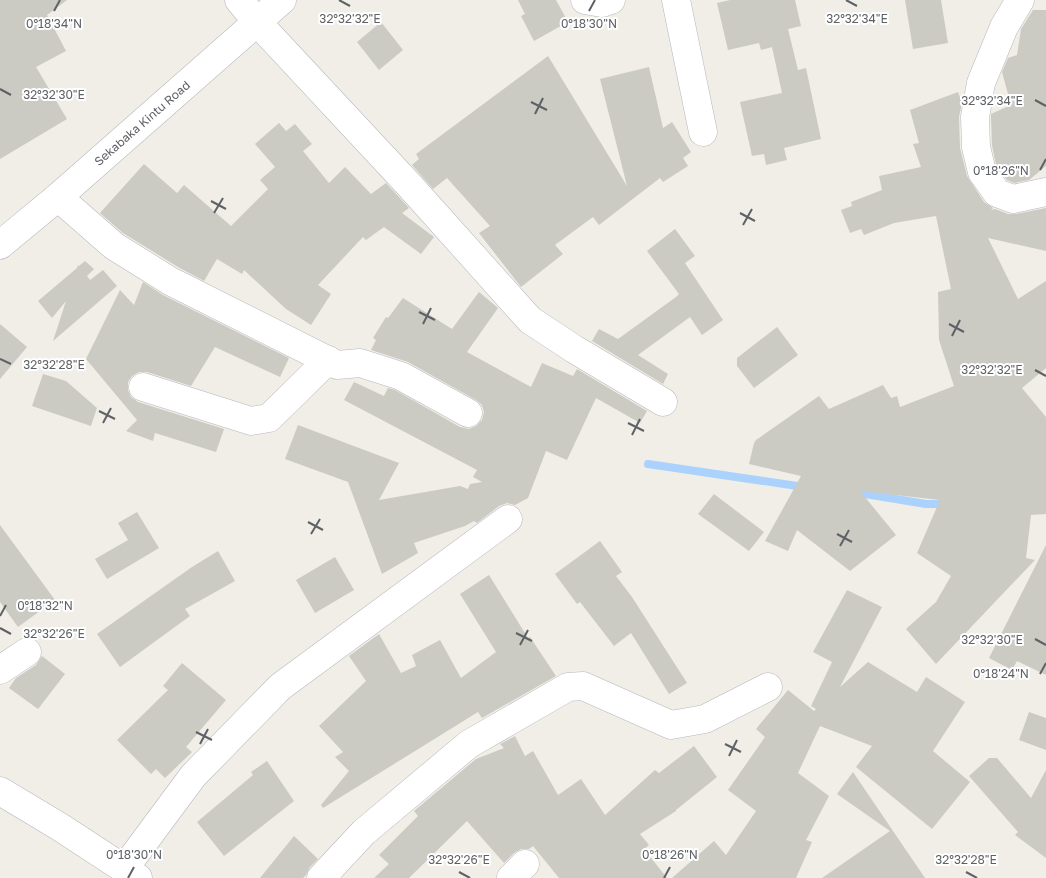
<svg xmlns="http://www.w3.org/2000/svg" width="1046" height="878" viewBox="0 0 1046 878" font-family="'Golos Text',sans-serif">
<rect width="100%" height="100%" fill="#f0eee7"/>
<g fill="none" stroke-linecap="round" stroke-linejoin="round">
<g stroke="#aad2fd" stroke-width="8">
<path d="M648,464L804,487"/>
<path d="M853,492L926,504H948"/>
</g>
</g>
<g fill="#cbcac3">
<path d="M0,0H67L47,15L66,51L36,67L67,119L0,159Z"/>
<path d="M518,0H556L568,22L534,41L521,16L525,14Z"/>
<path d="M730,0H795L801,26L788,29L798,70L806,68L821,139L784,148L787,160L766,165L764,154L752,156L740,102L782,93L772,47L761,50L759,43L728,50L717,3Z"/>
<path d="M905,0H941L948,43L913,49Z"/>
<path d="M1033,10H1046V166L1029,180L1014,183L1007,180L996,165L992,145L991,118V114L1011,105L1002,72L1008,58L1017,55L1021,29Z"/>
<path d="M381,22L403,50L379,70L357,42Z"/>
<path d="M548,56L627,186L600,79L649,67L663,128L672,122L691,152L683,158L688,166L663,182L660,178L599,225L593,217L555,245L563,254L521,287L479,233L490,226L447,178L433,189L412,165L419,159L416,154Z"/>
<path d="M958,92L962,103L959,117L960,148L967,176L984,202L993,208L991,210L995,209L1008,214H1016L1046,208V251L988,238L1018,299L1046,281V368L1022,388L1046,417V514L1031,515L1026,558L1035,560L936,664L906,629L936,602L951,576L917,553L940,500L860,491L896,535L850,571L797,530L788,551L765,541L801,476L749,464L754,443L756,440L819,396L829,409L883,385L891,398L897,396L900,407L954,386L939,340L938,292L951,289L936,216L894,223L864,235L861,229L850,233L841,210L852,206L851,202L882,190L879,176L921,167L913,144L919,143L910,110Z"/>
<path d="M279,123L286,131L295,124L312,144L303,151L329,183L345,167L371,194L386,183L409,208L402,213L434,237L421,254L384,227L366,240L363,237L318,285L331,294L311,325L286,309L244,270L242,274L217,259L204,281L178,267L123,233L100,213L144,164L177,193L184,185L231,226L268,189L260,180L275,167L255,144Z"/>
<path d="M675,229L695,256L685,263L723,320L702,335L690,317L638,355L668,374L663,384L592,341L599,329L618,339L676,297L679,294L647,251Z"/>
<path d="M85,261L94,269L87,276L90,280L103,270L117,286L53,341L66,301L52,318L38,301L77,268L78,265L79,266Z"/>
<path d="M143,282L163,295L289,358L280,377L215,347L191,386L147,372H139L132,376L128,382V390L131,397L138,402L224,429L216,452L155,433L153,441L126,431L137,420L86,359L120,290L134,305Z"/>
<path d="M479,292L498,308L467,352L531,387L542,363L573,376L577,369L647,411L640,423L596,398L567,460L546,451L528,498L515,505L507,503L499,506L477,523L474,521L465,526L414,543L418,553L382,574L348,482L285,459L298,425L399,463L379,500L460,486L468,489L470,484L482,482L473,477L477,470L344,400L354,382L384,396L388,388L395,390L460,427L469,429L476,426L482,420L484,412L482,405L476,400L408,362L371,350L376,340L373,338L386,317L388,318L403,298L452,329Z"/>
<path d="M0,324L27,347L0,379Z"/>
<path d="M777,327L798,355L754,388L737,366V358Z"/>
<path d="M43,374L66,381L97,408L91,426L32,406Z"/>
<path d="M714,494L764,532L749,551L698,514Z"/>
<path d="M137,512L159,548L107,579L95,559L128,540L118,523Z"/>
<path d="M0,525L55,600L18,627L0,602Z"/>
<path d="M600,541L622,572L616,576L632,597L687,683L669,694L631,633L614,646L580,602L577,604L555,574Z"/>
<path d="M1046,545V675L1017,661L1012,670L989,658Z"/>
<path d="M218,551L235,581L185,609L190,616L120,667L97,634L192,567Z"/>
<path d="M335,557L354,590L315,613L296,580Z"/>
<path d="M489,575L528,638L530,637L556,676L482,718L478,712L323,808L321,805L349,771L335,757L343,752L319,726L366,681L349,656L379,634L401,673L416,666L412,655L440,640L461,678L496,652L460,594Z"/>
<path d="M847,590L882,607L840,687L868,662L917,692L926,677L965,702L933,751L970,782L932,829L856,767L872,746L820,726L798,773L829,796L806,840L812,842L796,878H672L714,841L726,855L756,811L728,790L765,737L756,729L788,690L814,711L816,709L811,706L832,662L813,652Z"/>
<path d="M42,656L65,674L38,709L9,688L16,678L36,665Z"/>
<path d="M182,663L226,700L186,747L192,752L165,778L156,769L151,774L117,740L168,690L163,686Z"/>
<path d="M1029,712L1046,718V750L1019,740Z"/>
<path d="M515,736L525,756L533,751L558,795L581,779L605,815L655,770L659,773L694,746L717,777L676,810V811L640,834L649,845L644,849L667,878H559L533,846L529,849H521L514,853L504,863L467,821L409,878H374L389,864L379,855L418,816L414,811L476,759L504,748L500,744Z"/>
<path d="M989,758H997L1031,798L1046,770V858L1015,835L1018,832L969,776Z"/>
<path d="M267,761L294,801L224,856L197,822L253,775L251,772Z"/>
<path d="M853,772L893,831L925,878H822L890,831L837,794Z"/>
<path d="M294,836L318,859L310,867L306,875L303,878H260Z"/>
</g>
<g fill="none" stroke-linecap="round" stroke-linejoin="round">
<g stroke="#b7b8bd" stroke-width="29">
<g id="minor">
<path d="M239,0L257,22L410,186L530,320L574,349L663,402"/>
<path d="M585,0L602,3L611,0"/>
<path d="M676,0L703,132"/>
<path d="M1020,0L1004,27L981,83L975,117L976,147L982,172L997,193L1013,199L1046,192"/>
<path d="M58,197L114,246L170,281L337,365L360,363L401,376L468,413"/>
<path d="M0,245L58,197L282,0"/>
<path d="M143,387L251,421L269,418L328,360"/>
<path d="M0,670L27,652"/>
<path d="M0,791L60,827L138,878"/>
<path d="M124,869L193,776L280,687L508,519"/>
<path d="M321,878L364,832L469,744L568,687L583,686L671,725L705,719L768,687"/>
<path d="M511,878L525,864"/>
</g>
</g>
<use href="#minor" stroke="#fff" stroke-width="28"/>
</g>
<path fill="none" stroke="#5e6166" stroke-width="2" d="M339,0L350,6M846,0L857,6M54,11L60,0M589,11L595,0M0,89L11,95M1035,100L1046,106M531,102L547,110M535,114L543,98M1040,170L1046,159M211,201L226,209M214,213L223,198M740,213L755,221M743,225L752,209M419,312L435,320M423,324L431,308M949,324L964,332M952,336L960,320M0,359L11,364M1035,370L1046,376M99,411L115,419M103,423L111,408M628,423L644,431M632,435L640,419M308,522L323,530M311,534L320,519M837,534L852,542M840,546L849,530M0,616L6,605M0,628L11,634M516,633L532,641M1035,639L1046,645M520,645L528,630M1040,674L1046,663M196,732L212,740M200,744L208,729M725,744L741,752M729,756L737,740M459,872L470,878M966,872L977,878M128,878L134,867M664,878L670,867"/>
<g text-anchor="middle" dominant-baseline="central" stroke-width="4" stroke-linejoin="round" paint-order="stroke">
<g font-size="12" fill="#5e6166" stroke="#fff">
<text transform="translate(142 123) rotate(-41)">Sekabaka Kintu Road</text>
</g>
</g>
<g font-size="12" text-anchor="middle" fill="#5e6166" stroke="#fff" stroke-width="4" stroke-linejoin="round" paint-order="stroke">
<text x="350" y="23">32°32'32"E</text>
<text x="857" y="23">32°32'34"E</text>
<text x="54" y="28">0°18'34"N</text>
<text x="589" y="28">0°18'30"N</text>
<text x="54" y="99">32°32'30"E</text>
<text x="992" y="105">32°32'34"E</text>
<text x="1001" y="175">0°18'26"N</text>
<text x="54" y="369">32°32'28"E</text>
<text x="992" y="374">32°32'32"E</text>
<text x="45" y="610">0°18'32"N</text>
<text x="54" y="638">32°32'26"E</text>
<text x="992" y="644">32°32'30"E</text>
<text x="1001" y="678">0°18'24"N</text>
<text x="134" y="859">0°18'30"N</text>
<text x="670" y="859">0°18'26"N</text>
<text x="459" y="864">32°32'26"E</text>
<text x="966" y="864">32°32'28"E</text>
</g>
</svg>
